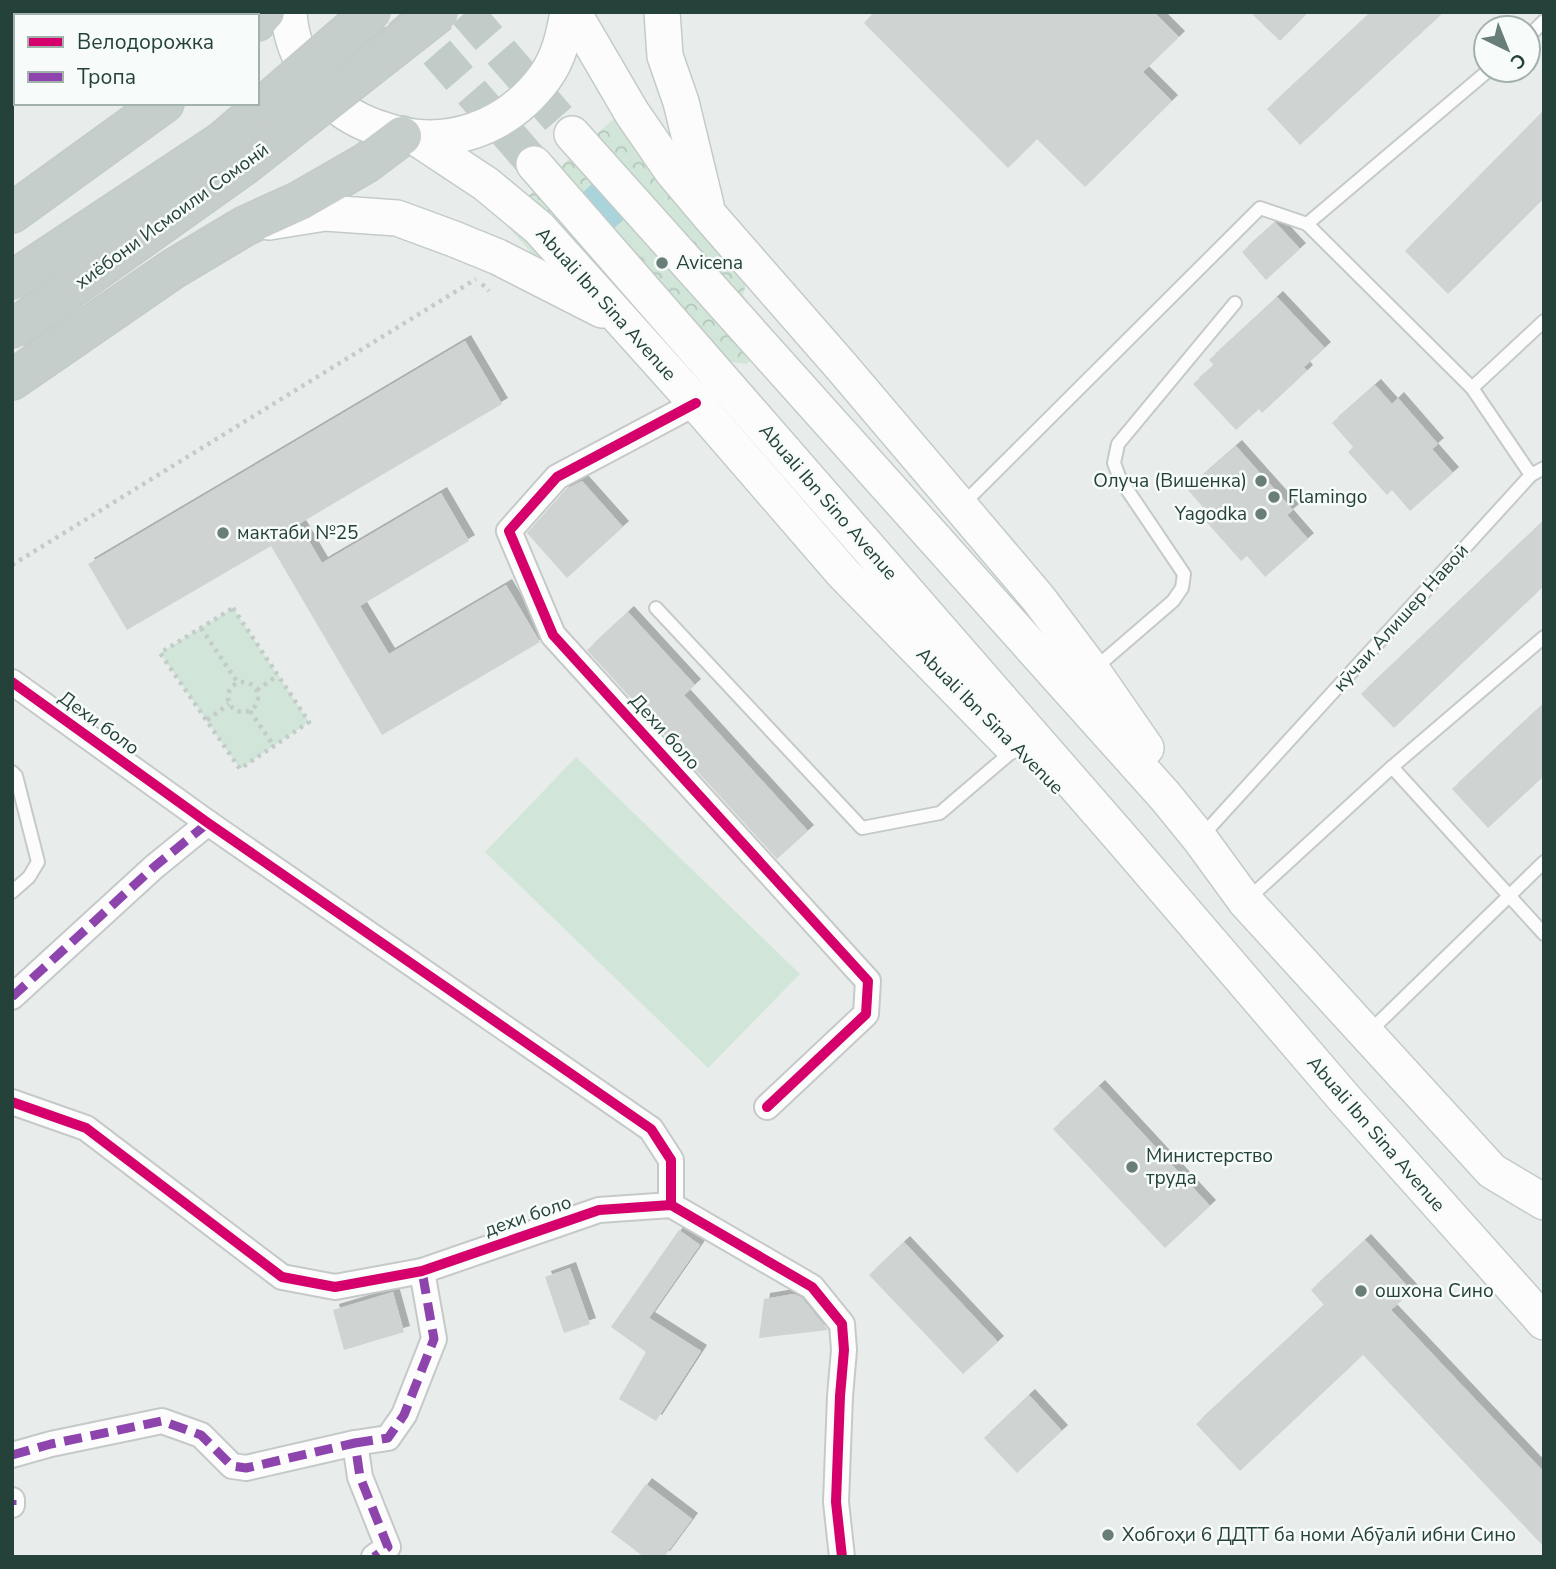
<svg xmlns="http://www.w3.org/2000/svg" width="1556" height="1569" viewBox="0 0 1556 1569" font-family="'Nunito Sans',sans-serif">
<defs>
<pattern id="forest-crowns" width="20" height="18" patternUnits="userSpaceOnUse" patternTransform="scale(1.75)"><rect width="20" height="18" fill="#d1e6d8"/><path d="M2 6a3 3 0 1 1 6 0M12 15a3 3 0 1 1 6 0" fill="none" stroke="#b3c6ba"/></pattern>
<filter id="shadow"><feDropShadow dx="6" dy="-6" stdDeviation="0" flood-color="#0004"/></filter>
</defs>
<rect width="100%" height="100%" fill="#e8edeb"/>
<g fill="#d1e6d8">
<path d="M233,608L309,722L240,769L160,653Z"/>
<path d="M576,757L800,974L708,1068L485,852Z"/>
</g>
<path fill="url(#forest-crowns)" d="M631,103L755,251L743,295L770,331L762,347L747,364L716,360L682,350L629,342L595,324L502,220Z"/>
<path fill="#a9d4db" d="M606,171L638,207L612,230L580,195Z"/>
<g fill="#cfd4d2" filter="url(#shadow)">
<path d="M874,12H1154L1179,37L1143,72L1172,101L1085,187L1037,139L1008,168L864,23Z"/>
<path d="M1250,12H1308L1280,41Z"/>
<path d="M1371,12H1444L1300,145L1267,109Z"/>
<path d="M1544,110V198L1448,294L1405,251Z"/>
<path d="M1275,222L1300,249L1266,280L1242,252Z"/>
<path d="M1277,297L1325,348L1304,367L1307,371L1262,413L1259,409L1236,430L1193,384L1214,365L1209,360Z"/>
<path d="M465,341L502,404L299,524L322,563L441,493L469,541L360,606L389,654L506,585L540,642L382,735L271,546L127,630L88,564Z"/>
<path d="M1375,385L1392,404L1398,398L1438,444L1432,449L1453,473L1410,511L1392,490L1387,495L1348,452L1353,447L1332,423Z"/>
<path d="M1236,446L1293,510L1287,515L1308,539L1265,577L1247,556L1241,561L1203,518L1208,513L1187,489Z"/>
<path d="M582,481L623,527L567,578L527,533L566,489Z"/>
<path d="M1544,520V586L1394,728L1361,694Z"/>
<path d="M628,612L695,685L684,695L808,831L777,859L587,650Z"/>
<path d="M1544,703V776L1488,828L1452,789Z"/>
<path d="M1099,1086L1210,1206L1165,1248L1053,1129Z"/>
<path d="M679,1230L700,1245L649,1318L701,1351L656,1421L619,1399L646,1352L611,1327Z"/>
<path d="M1365,1240L1412,1291L1391,1310L1544,1472V1547L1363,1355L1240,1471L1196,1424L1324,1305L1311,1290Z"/>
<path d="M904,1242L998,1342L963,1374L869,1275Z"/>
<path d="M570,1268L590,1324L564,1333L545,1277Z"/>
<path d="M393,1292L404,1332L344,1350L333,1310Z"/>
<path d="M794,1294L802,1298L828,1330L759,1338L764,1299Z"/>
<path d="M1029,1395L1062,1431L1017,1473L984,1438Z"/>
<path d="M646,1484L692,1519L664,1557H644L611,1532Z"/>
</g>
<g fill="none" stroke-linecap="round" stroke-linejoin="round">
<g stroke="#c1cbc8" stroke-width="35" stroke-dasharray="35 18" stroke-linecap="butt">
<path d="M402,12L534,164"/>
<path d="M466,12L572,134"/>
</g>
<g stroke="#c5cac8" stroke-width="16">
<g id="service">
<path d="M1528,37L1544,21"/>
<path d="M1307,224L1489,70"/>
<path d="M1472,388L1544,321"/>
<path d="M1531,475L1544,468"/>
<path d="M963,504L1260,208L1307,224L1472,388L1531,475L1200,838"/>
<path d="M656,608L862,828L940,813L1015,749"/>
<path d="M1093,670L1173,601L1182,588L1184,574L1120,479L1114,463L1118,444L1235,303"/>
<path d="M1392,767L1544,934"/>
<path d="M12,772L16,776L38,862L29,877L12,892"/>
<path d="M1248,899L1392,767L1544,637"/>
<path d="M1367,1034L1544,862"/>
</g>
</g>
<g stroke="#c5cac8" stroke-width="28">
<g id="minor">
<path d="M696,403L557,477L509,531L553,635L868,981L866,1014L767,1107"/>
<path d="M12,682L208,823L651,1129L671,1160V1205"/>
<path d="M12,997L154,867L208,823"/>
<path d="M12,1102L86,1128L282,1277L335,1287L422,1271L599,1210L671,1205L812,1287L842,1324L844,1350L840,1396L836,1502L842,1557"/>
<path d="M355,1443L388,1438L404,1415L434,1339L422,1271"/>
<path d="M12,1455L51,1444L162,1421L201,1435L232,1466L246,1468L355,1443L360,1477L388,1547L374,1557"/>
<path d="M12,1500V1505"/>
</g>
</g>
<g stroke="#c3cbc8" stroke-width="38">
<g id="secondary">
<path d="M189,12V16"/>
<path d="M289,12C290,37 300,61 315,81C320,87 324,93 328,98C343,113 364,124 384,130C444,151 507,129 545,77C559,58 564,35 568,12"/>
<path d="M573,12L632,113L672,171L709,215L841,366L1038,598L1092,670L1146,748"/>
<path d="M662,12L665,56L681,102L706,205"/>
<path d="M572,134L1165,796L1200,839L1246,902L1492,1171L1544,1202"/>
<path d="M418,139L486,184L539,228L696,403L843,573L1008,742"/>
<path d="M534,164L1122,839L1344,1098L1544,1322"/>
<path d="M269,222L325,213L397,218L454,239L498,257L602,310"/>
</g>
</g>
<g stroke="#c3ccc9" stroke-width="42">
<g id="trunk">
<path d="M257,21L265,12"/>
<path d="M12,213L164,103"/>
<path d="M12,380L173,269L245,226L300,201L366,163L402,136"/>
</g>
</g>
<g stroke="#c3ccca" stroke-width="4.5" stroke-dasharray="3.5 5" stroke-linecap="butt">
<path d="M482,284L489,291"/>
<path d="M12,565L476,279"/>
<path d="M233,608L309,722L240,769L160,653Z"/>
<path d="M201,628L238,683"/>
<circle cx="243" cy="697" r="15"/>
<path d="M257,690L278,675"/>
<path d="M250,711L274,746"/>
<path d="M207,720L229,704"/>
</g>
<use href="#service" stroke="#fcfcfc" stroke-width="12"/>
<use href="#minor" stroke="#fcfcfc" stroke-width="24"/>
<use href="#secondary" stroke="#fcfcfc" stroke-width="35"/>
<use href="#trunk" stroke="#c6cecc" stroke-width="38"/>
<g stroke="#c3ccc9" stroke-width="42" stroke-linecap="butt">
<g id="trunk-bridge">
<path d="M12,281L223,141L372,12"/>
<path d="M12,330L243,166L439,12"/>
</g>
</g>
<use href="#trunk-bridge" stroke="#c6cecc" stroke-width="38"/>
<g stroke="#8e44ad" stroke-width="9" stroke-dasharray="18 9" stroke-linecap="butt">
<path d="M12,997L154,867L208,823"/>
<path d="M355,1443L388,1438L404,1415L434,1339L422,1271"/>
<path d="M12,1455L51,1444L162,1421L201,1435L232,1466L246,1468L355,1443L360,1477L388,1547L374,1557"/>
<path d="M12,1500V1505"/>
</g>
<g stroke="#f7fbf9" stroke-width="15">
<g id="cycleway">
<path d="M696,403L557,477L509,531L553,635L868,981L866,1014L767,1107"/>
<path d="M12,682L208,823L651,1129L671,1160V1205"/>
<path d="M12,1102L86,1128L282,1277L335,1287L422,1271L599,1210L671,1205L812,1287L842,1324L844,1350L840,1396L836,1502L842,1557"/>
</g>
</g>
<use href="#cycleway" stroke="#d6006c" stroke-width="10"/>
</g>
<g fill="#697e78" stroke="#f7fbf9" stroke-width="2.5">
<circle cx="662" cy="263" r="7"/>
<circle cx="1261" cy="481" r="7"/>
<circle cx="1274" cy="497" r="7"/>
<circle cx="1261" cy="514" r="7"/>
<circle cx="223" cy="533" r="7"/>
<circle cx="1132" cy="1167" r="7"/>
<circle cx="1361" cy="1291" r="7"/>
<circle cx="1108" cy="1535" r="7"/>
</g>
<g text-anchor="middle" dominant-baseline="central" stroke-width="5" stroke-linejoin="round" paint-order="stroke">
<g font-size="19" fill="#24423a" stroke="#f7fbf9">
<text transform="translate(172 216) rotate(-36)">хиёбони Исмоили Сомонӣ</text>
<text transform="translate(606 304) rotate(48)">Abuali Ibn Sina Avenue</text>
<text transform="translate(828 502) rotate(49)">Abuali Ibn Sino Avenue</text>
<text transform="translate(1401 618) rotate(-48)">кӯчаи Алишер Навоӣ</text>
<text transform="translate(990 721) rotate(45)">Abuali Ibn Sina Avenue</text>
<text transform="translate(99 723) rotate(36)">Дехи боло</text>
<text transform="translate(665 732) rotate(48)">Дехи боло</text>
<text transform="translate(1376 1134) rotate(49)">Abuali Ibn Sina Avenue</text>
<text transform="translate(528 1216) rotate(-19)">дехи боло</text>
</g>
<g font-size="19" fill="#24423a" stroke="#f7fbf9" text-anchor="start">
<text x="676" y="263">Avicena</text>
<text x="1247" y="481" text-anchor="end">Олуча (Вишенка)</text>
<text x="1288" y="497">Flamingo</text>
<text x="1247" y="514" text-anchor="end">Yagodka</text>
<text x="237" y="533">мактаби №25</text>
<text x="1146" y="1156">Министерство<tspan x="1146" dy="22">труда</tspan></text>
<text x="1375" y="1291">ошхона Сино</text>
<text x="1122" y="1535">Хобгоҳи 6 ДДТТ ба номи Абӯалӣ ибни Сино</text>
</g>
</g>
<rect width="1556" height="1569" fill="none" stroke="#24423a" stroke-width="28"/>
<rect x="14" y="14" width="245" height="91" fill="#f7fbf9" stroke="#a3b1ad" stroke-width="2"/>
<rect x="28" y="37" width="35" height="10" fill="#d6006c" stroke="#a3b1ad" stroke-width="2"/>
<text x="77" y="49" font-size="21" fill="#24423a">Велодорожка</text>
<rect x="28" y="72" width="35" height="10" fill="#8e44ad" stroke="#a3b1ad" stroke-width="2"/>
<text x="77" y="84" font-size="21" fill="#24423a">Тропа</text>
<g transform="translate(1507 49) rotate(137)"><circle r="33" fill="#f7fbf9" stroke="#a3b1ad" stroke-width="2"/>
<path d="M0-5L12 26L0 18L-12 26Z" fill="#697e78"/>
<text y="-10" font-size="19" font-weight="bold" text-anchor="middle" fill="#24423a">С</text>
</g>
</svg>
